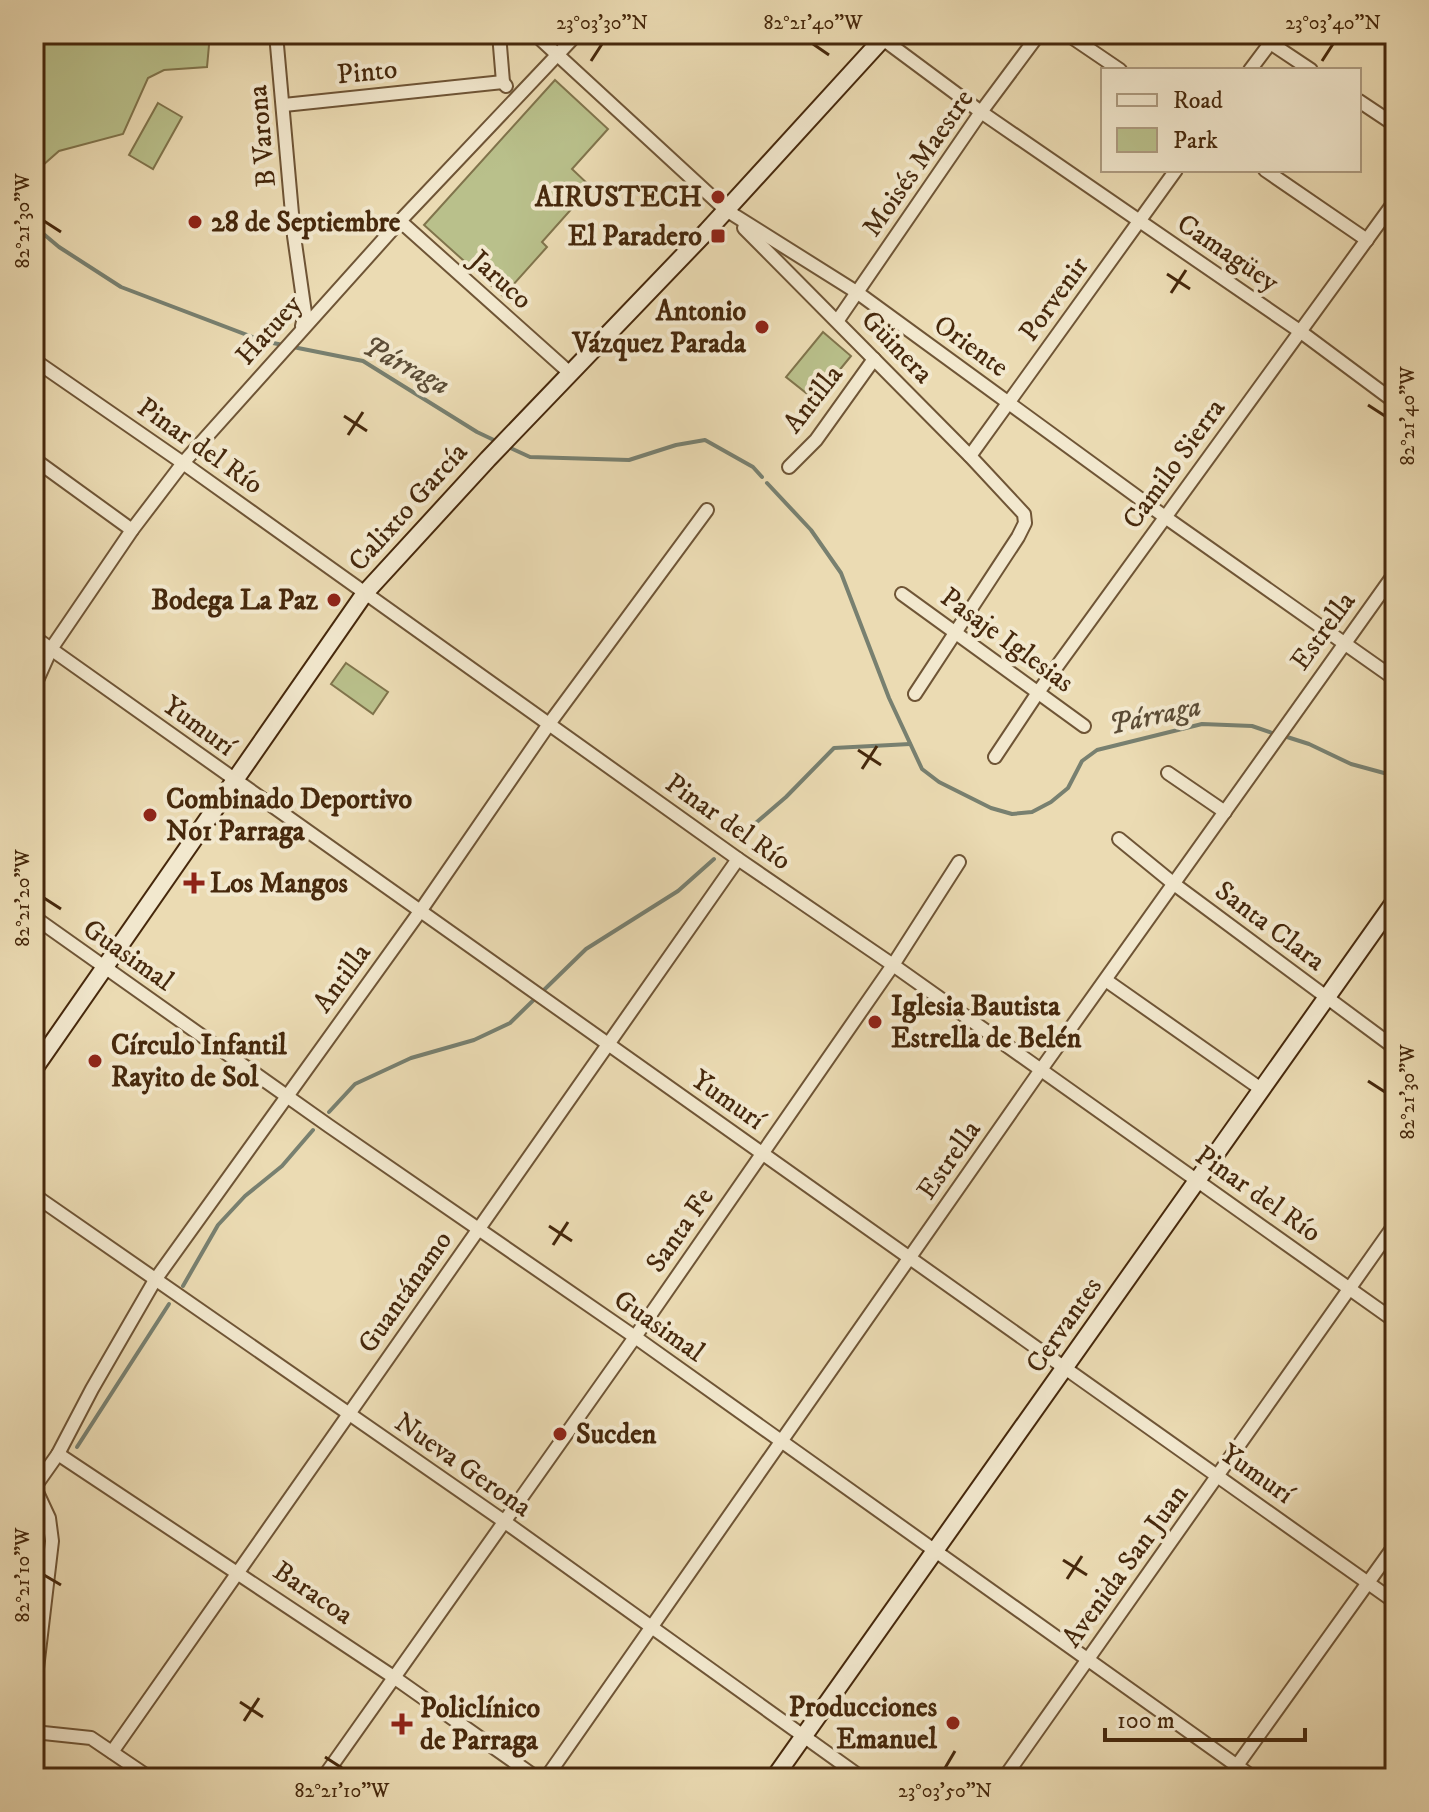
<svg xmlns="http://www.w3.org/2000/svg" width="1429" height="1812" viewBox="0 0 1429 1812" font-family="'IM FELL DW Pica',serif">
<rect width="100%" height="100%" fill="#ebdbb3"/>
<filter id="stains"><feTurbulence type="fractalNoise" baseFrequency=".0025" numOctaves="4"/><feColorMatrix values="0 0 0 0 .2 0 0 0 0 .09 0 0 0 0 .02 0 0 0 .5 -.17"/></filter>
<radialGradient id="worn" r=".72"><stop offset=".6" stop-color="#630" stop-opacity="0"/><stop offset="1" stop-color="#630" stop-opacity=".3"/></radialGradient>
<g fill="#b9c08b" stroke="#80744c" stroke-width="2">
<path d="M34,34H207L209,45L207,67L164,70L148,78L123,134L59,151L34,173Z"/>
<path d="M555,80L608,129L572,169L591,187L542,242L547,247L503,296L424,225Z"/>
<path d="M158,103L182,117L153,169L129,155Z"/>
<path d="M823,332L851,356L815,400L786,377Z"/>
<path d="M346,663L388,692L373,714L331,684Z"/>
</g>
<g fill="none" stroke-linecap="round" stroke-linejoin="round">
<g stroke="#788070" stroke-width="4">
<path d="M34,226L59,247L121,287L263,341L363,361L477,432L498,442"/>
<path d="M506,446L530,457L629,460L676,445L705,440L753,467L762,477"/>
<path d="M767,483L811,530L841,573L889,698L922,769L939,782L991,808L1012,814L1032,812L1051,802L1068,788L1082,761L1097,750L1202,724L1252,726L1275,734"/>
<path d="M1284,736L1309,744L1351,764L1395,776"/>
<path d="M737,839L786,797L834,748L910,744"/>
<path d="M329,1112L355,1084L411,1058L474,1040L510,1023L586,949L678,891L714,859"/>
<path d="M183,1286L218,1225L245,1196L282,1166L313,1130"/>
<path d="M77,1447L169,1304"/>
</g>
<g stroke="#6f5536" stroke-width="16">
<g id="street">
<path d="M276,34L294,236L305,313L302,326"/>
<path d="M499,34L503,82L506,86"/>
<path d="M535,34L726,210L858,293L1165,517L1395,679"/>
<path d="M876,34L981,112L1301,332L1395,402"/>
<path d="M1067,34L1120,70"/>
<path d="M1257,34L1311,70"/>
<path d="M1250,70L1277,34"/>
<path d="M1359,101L1395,125"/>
<path d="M284,105L503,82"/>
<path d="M1265,170L1367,240"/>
<path d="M400,221L571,374"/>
<path d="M744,228L970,456L1024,514L1025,523L1018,537L915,694"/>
<path d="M838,320L981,112L1039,34"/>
<path d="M34,360L183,463L738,859L893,965L1395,1321"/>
<path d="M970,456L1176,170"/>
<path d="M34,459L132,530"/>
<path d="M789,467L816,440L874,359"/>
<path d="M902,594L1084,726"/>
<path d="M34,637L1395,1602"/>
<path d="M34,687L51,649L132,530L183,463L400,221L577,34"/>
<path d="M995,757L1039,691L1395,201"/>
<path d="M1168,773L1225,812"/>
<path d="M1119,839L1174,884L1395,1048"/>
<path d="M34,917L329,1126L635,1337L1254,1778"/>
<path d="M1107,981L1261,1089"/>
<path d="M34,1195L505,1522L862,1778"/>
<path d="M58,1454L395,1678L537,1778"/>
<path d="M34,1488L58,1454L92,1389L155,1280L421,910L549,724L707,510"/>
<path d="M34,1694L52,1541L49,1518L35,1488"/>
<path d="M34,1732L91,1738L150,1778"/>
<path d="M112,1752L738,859"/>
<path d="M323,1778L635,1337L893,965L959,862"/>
<path d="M546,1778L1040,1071L1395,573"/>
<path d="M1004,1778L1395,1224"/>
<path d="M1228,1778L1395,1545"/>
</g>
</g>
<g stroke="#46280c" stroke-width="20">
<g id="secondary">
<path d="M34,1069L365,593L488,459L707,231L887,34"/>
<path d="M774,1778L1395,901"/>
</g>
</g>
<use href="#street" stroke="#f2e8ce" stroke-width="12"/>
<use href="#secondary" stroke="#f2e8ce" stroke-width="16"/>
</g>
<path fill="none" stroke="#46280c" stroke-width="3" d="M813,44L829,55M591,61L602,44M1322,61L1333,44M44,221L61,232M1167,274L1190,289M1171,293L1186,270M1368,405L1385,416M344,416L367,431M348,435L363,412M858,750L881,765M862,769L877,746M44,898L61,909M1368,1081L1385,1092M549,1226L572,1241M553,1245L568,1222M1063,1560L1087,1575M44,1575L61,1585M1067,1579L1082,1556M240,1702L263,1717M244,1721L259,1698M325,1757L342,1768M945,1768L955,1751"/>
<g fill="#8f2418" stroke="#f2e8ce" stroke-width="3">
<circle cx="718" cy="197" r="8"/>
<circle cx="195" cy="222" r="8"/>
<rect x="710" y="228" width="16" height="16" rx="4"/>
<circle cx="762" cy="327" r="8"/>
<circle cx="334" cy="600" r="8"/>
<circle cx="150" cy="815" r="8"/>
<path d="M190 871h8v8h8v8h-8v8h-8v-8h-8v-8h8z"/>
<circle cx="875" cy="1022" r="8"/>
<circle cx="95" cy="1061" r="8"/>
<circle cx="560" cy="1434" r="8"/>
<circle cx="953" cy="1723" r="8"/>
<path d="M398 1712h8v8h8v8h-8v8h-8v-8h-8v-8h8z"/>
</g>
<g text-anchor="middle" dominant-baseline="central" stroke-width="8" stroke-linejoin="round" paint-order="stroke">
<g font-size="28" fill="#46280c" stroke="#f2e8ce">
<text transform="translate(367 72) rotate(-6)">Pinto</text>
<text transform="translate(262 136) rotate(-95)">B Varona</text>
<text transform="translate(918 163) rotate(-55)">Moisés Maestre</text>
<text transform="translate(1228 253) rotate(34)">Camagüey</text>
<text transform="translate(501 280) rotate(42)">Jaruco</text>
<text transform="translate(1054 299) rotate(-54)">Porvenir</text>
<text transform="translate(269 330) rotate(-48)">Hatuey</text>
<text transform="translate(971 346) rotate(36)">Oriente</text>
<text transform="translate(897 347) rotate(46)">Güinera</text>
<text transform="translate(813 399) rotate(-52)">Antilla</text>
<text transform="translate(200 446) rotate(35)">Pinar del Río</text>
<text transform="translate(1174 464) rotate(-54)">Camilo Sierra</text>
<text transform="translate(408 507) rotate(-48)">Calixto García</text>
<text transform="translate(1323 631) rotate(-54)">Estrella</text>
<text transform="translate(1007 640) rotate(36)">Pasaje Iglesias</text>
<text transform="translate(199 726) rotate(36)">Yumurí</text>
<text transform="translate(728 822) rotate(35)">Pinar del Río</text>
<text transform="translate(1270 926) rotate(37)">Santa Clara</text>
<text transform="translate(128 955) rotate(35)">Guasimal</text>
<text transform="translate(342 978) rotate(-54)">Antilla</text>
<text transform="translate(728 1100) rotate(35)">Yumurí</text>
<text transform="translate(949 1160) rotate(-55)">Estrella</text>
<text transform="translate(1258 1194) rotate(35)">Pinar del Río</text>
<text transform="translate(680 1230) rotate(-55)">Santa Fe</text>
<text transform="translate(405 1292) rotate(-55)">Guantánamo</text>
<text transform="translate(1064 1325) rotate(-55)">Cervantes</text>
<text transform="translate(659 1326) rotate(35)">Guasimal</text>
<text transform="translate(463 1465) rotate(35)">Nueva Gerona</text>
<text transform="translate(1257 1474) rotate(35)">Yumurí</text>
<text transform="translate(1125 1566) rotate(-54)">Avenida San Juan</text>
<text transform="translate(313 1593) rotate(34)">Baracoa</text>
</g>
<g font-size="28" font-weight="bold" fill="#46280c" stroke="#f2e8ce" text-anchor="start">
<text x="702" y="197" text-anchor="end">AIRUSTECH</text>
<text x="211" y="222">28 de Septiembre</text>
<text x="702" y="236" text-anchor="end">El Paradero</text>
<text x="746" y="311" text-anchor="end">Antonio<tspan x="746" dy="32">Vázquez Parada</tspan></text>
<text x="318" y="600" text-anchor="end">Bodega La Paz</text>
<text x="166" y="799">Combinado Deportivo<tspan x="166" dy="32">No1 Parraga</tspan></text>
<text x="210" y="883">Los Mangos</text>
<text x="891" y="1006">Iglesia Bautista<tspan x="891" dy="32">Estrella de Belén</tspan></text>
<text x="111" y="1045">Círculo Infantil<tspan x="111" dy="32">Rayito de Sol</tspan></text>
<text x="576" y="1434">Sucden</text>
<text x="937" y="1707" text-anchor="end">Producciones<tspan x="937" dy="32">Emanuel</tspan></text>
<text x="420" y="1708">Policlínico<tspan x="420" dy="32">de Parraga</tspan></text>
</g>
<g font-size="30" font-style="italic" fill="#5b4c36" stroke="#f2e8ce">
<text transform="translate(406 366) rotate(28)">Párraga</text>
<text transform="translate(1155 716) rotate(-12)">Párraga</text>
</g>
</g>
<rect width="1429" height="1812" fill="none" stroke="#ebdbb3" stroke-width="88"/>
<rect x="1101" y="68" width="260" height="104" fill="#f2e8ce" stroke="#ad9b80" stroke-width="2"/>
<rect x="1117" y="94" width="40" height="12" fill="#f2e8ce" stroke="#ad9b80" stroke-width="2"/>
<text x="1173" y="108" font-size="24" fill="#46280c">Road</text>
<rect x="1117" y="128" width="40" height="24" fill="#b9c08b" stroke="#ad9b80" stroke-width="2"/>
<text x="1173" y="148" font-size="24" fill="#46280c">Park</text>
<path d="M1105 1728v12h200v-12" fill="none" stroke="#46280c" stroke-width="4"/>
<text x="1117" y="1728" font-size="24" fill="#46280c" stroke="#f2e8ce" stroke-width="6" paint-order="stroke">100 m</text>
<rect x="44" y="44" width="1341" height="1724" fill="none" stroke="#46280c" stroke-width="3"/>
<g font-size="20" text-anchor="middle" fill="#46280c">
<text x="602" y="29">23°03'30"N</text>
<text x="813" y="29">82°21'40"W</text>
<text x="1333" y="29">23°03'40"N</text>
<text transform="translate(22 221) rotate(-90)" y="7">82°21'30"W</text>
<text transform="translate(1407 416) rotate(-90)" y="7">82°21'40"W</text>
<text transform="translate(22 898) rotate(-90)" y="7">82°21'20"W</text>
<text transform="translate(1407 1092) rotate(-90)" y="7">82°21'30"W</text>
<text transform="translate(22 1575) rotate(-90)" y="7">82°21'10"W</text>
<text x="342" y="1797">82°21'10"W</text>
<text x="945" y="1797">23°03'50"N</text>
</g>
<rect width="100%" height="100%" filter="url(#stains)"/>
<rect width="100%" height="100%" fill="url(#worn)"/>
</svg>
